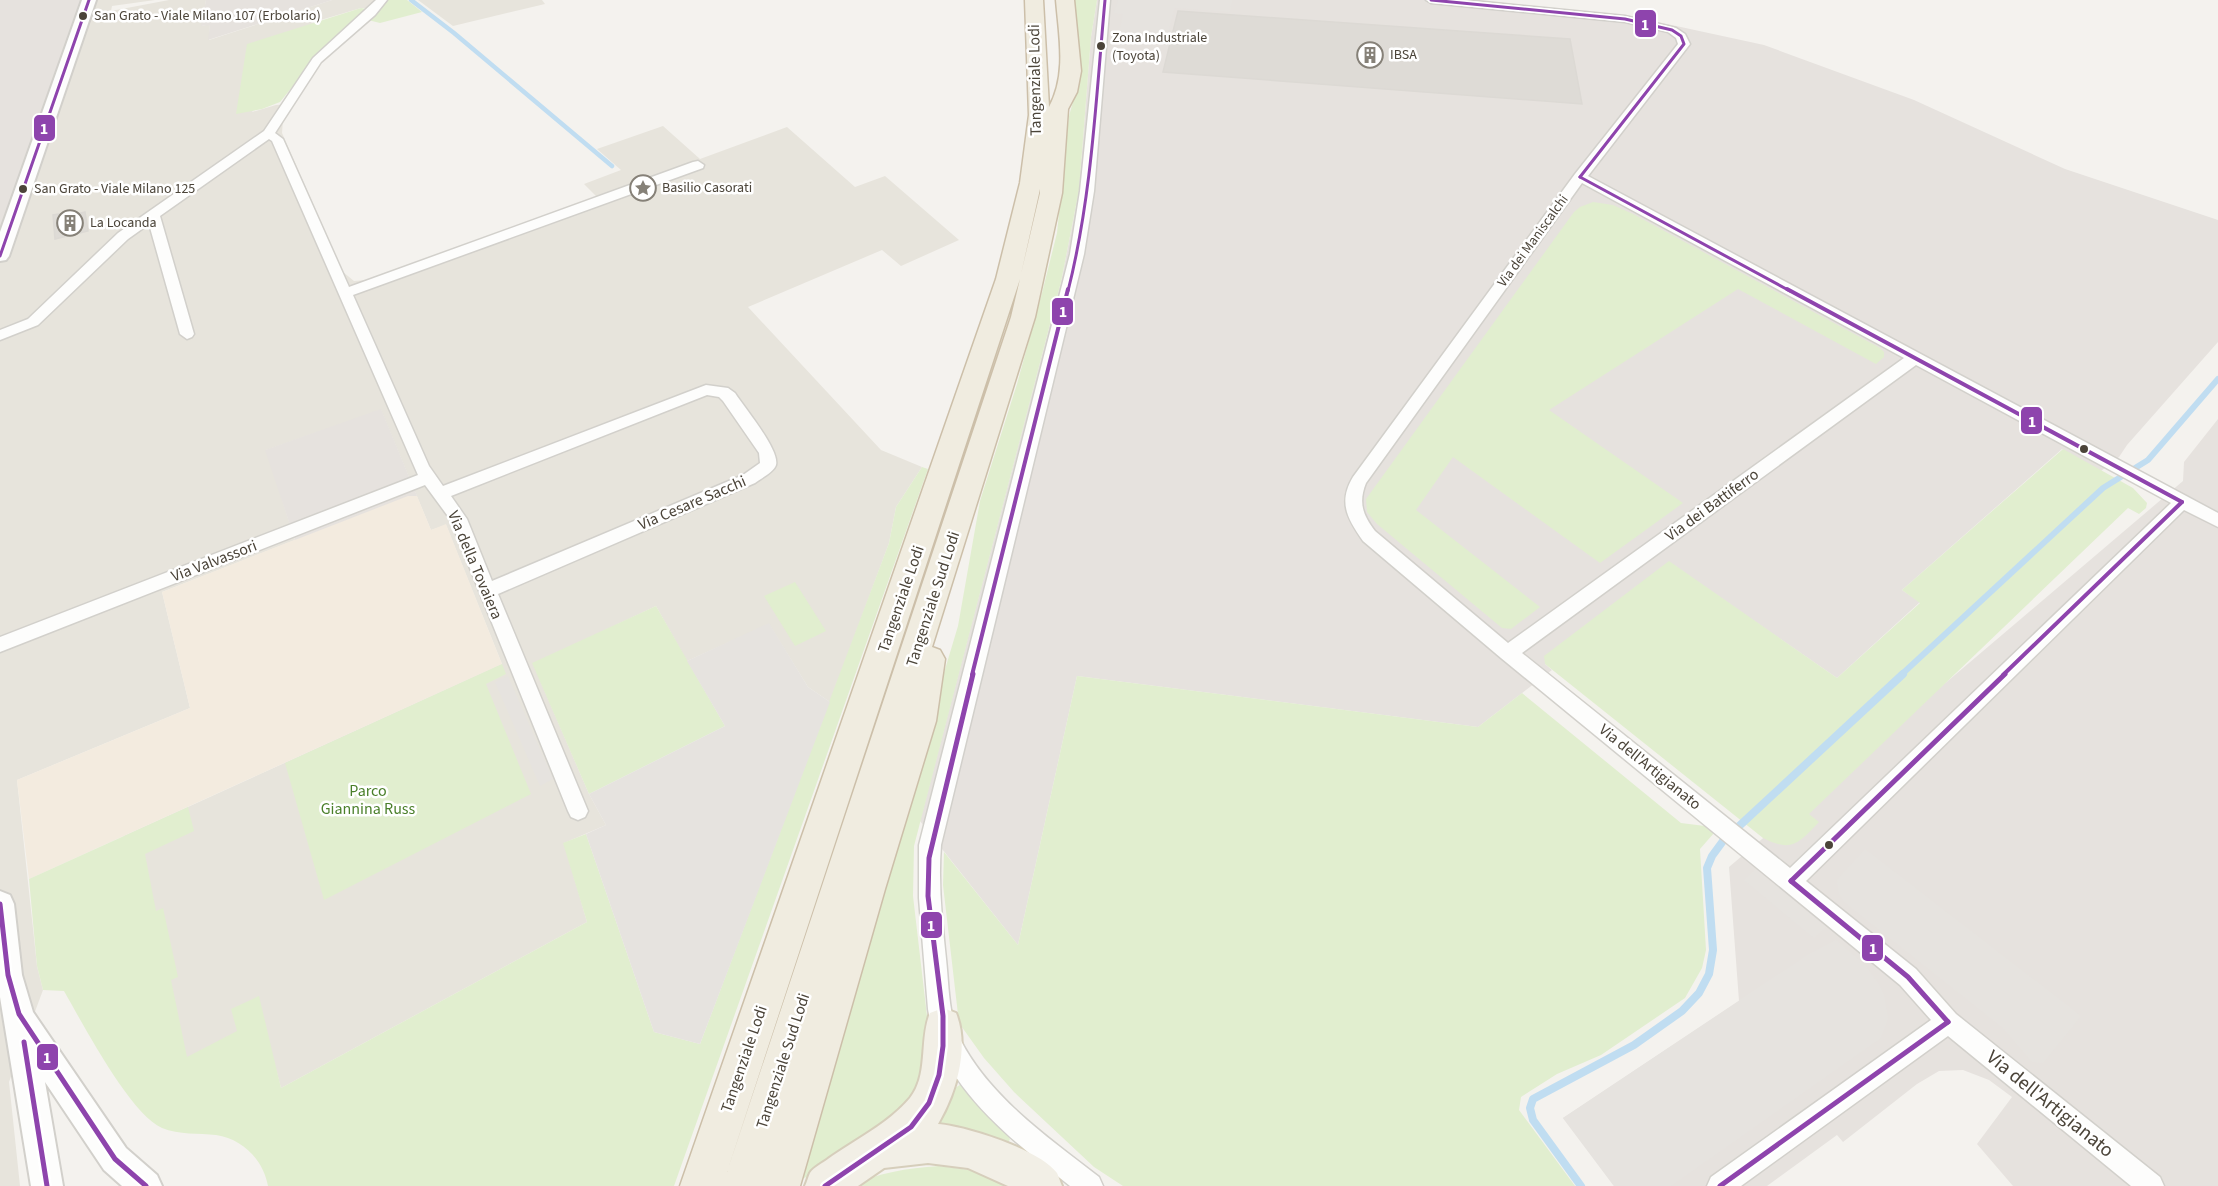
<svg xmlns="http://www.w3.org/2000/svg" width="2218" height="1186" viewBox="0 0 2218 1186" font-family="'Source Sans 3',sans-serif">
<rect width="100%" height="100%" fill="#f4f2ee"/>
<g fill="#e7e4dc">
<path d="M89,0H155L112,6L111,11L169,0H206L202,26L210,24L209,40L332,0H381L375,8H361L314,22L252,112L276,105L293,104L283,120L282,133L343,272L354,281L366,280L597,197L584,184L621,170L597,149L663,126L700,159L787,127L855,187L885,176L959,240L901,266L882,250L748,307L881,450L922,467L896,507L889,543L830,702L808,687L769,624L687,661L656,606L533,664L589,794L606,825L564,843L587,922L281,1088L272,1054L176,1104L124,836L502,664L446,525L431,530L381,410L266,450L295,540L162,592L190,708L17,780L37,966L43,990L9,1082L20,1186H0V260Z"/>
<path d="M418,0H542L545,4L453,26Z"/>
</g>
<path fill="#f3ebdf" d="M409,495L417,496L431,530L446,524L502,664L29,879L17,780L190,708L162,592Z"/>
<g fill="#e6e2de">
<path d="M0,0H89L0,248Z"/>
<path d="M206,0H332L208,40L210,25L201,26Z"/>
<path d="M1097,0H1475L1630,16L1764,45L1914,100L2065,169L2218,220V342L2127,445L2119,457L2101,471L2062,449L1902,590L1920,602L1837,678L1669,562L1545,664L1552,670L1478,727L1077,676L1018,945L920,821L1061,282L1079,190L1091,37Z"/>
<path d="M381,409L417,496H408L295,540L265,450Z"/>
<path d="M2218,419V1186H2013L1977,1144L2012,1097L1989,1080L1963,1070L1939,1071L1917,1084L1843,1142L1837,1135L1767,1186H1614L1563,1118L1739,1001L1729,867L2183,481L2184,462Z"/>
</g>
<g fill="#e1eecf">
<path d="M388,0H407L422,12L380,23L368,20Z"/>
<path d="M1072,0H1097L1091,37L1079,190L1061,282L914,846L913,896L929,1033L928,1058L915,1100L863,1144L801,1180L793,1177L958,626L980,501L1017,384L1042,293L1057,233L1069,116L1078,84Z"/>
<path d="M361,8L367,9L324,48L280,102L262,109L236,114L247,44Z"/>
<path d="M1593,202L1613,205L1633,214L1880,348L1884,352V357L1876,364L1738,289L1549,410L1683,503L1600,563L1453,457L1416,510L1540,607L1511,629L1502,628L1377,524L1367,512L1366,499L1574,212L1580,207Z"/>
<path d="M2063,449L2133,488L2147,503L2146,508L2139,514L2128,508L1809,814L1819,822C1799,843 1792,853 1763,838L1545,664L1544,656L1669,561L1837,678L1920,603L1902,590Z"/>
<path d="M922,467L928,469L674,1186H268C263,1160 243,1139 216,1135C199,1133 179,1135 162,1128C130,1114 83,1024 64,991L43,990L37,966L29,879L188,807L194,831L145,854L156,911L163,908L178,977L171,980L187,1057L237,1031L231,1009L259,996L281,1088L587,922L563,843L586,834L654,1032L700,1044L889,543L896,507Z"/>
<path d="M795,582L826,631L795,646L764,596Z"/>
<path d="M656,606L725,726L589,794L532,663Z"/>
<path d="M502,664L506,674L486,684L531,794L324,900L285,763Z"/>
<path d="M1077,676L1478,727L1522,693L1681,823L1705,826L1714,833L1700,849L1706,950L1702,968L1685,998L1601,1055L1557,1074L1521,1097L1519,1110L1575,1186H1123L1094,1167L1014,1092L984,1058L959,1023L943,885L944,852L1018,945Z"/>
<path d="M963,1083L1008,1135L1010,1139L1008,1143L939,1125L955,1088Z"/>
<path d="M939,1166C966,1169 990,1172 1014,1186H848C879,1173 906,1168 939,1166Z"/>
</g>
<g fill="#e6e3df">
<path d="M1118,0H1232L1230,12L1175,8L1167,38L1118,35L1123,14L1114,13Z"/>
<path d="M769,623L808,687L830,702L700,1044L654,1032L586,834L606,825L589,794L725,726L687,661Z"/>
<path d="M508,676L553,779L540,786L495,682Z"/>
<path d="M1865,849L2081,1016L2043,1063L2032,1062L2003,1028L1844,902L1839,894L1837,880Z"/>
<path d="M1756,869L1826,927L1814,938L1744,880Z"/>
<path d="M1836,940L1865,965L1878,983L1884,995L1888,1018L1881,1038L1671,1186H1614L1563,1118L1809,954Z"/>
</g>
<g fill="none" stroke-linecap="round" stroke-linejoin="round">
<path stroke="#c0ddf1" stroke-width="4.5" d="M411,0L454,33L612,166"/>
<path stroke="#c0ddf1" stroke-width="6" d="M1901,675L2103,488L2148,460L2218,379"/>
<path stroke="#c0ddf1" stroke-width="8" d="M1581,1186L1533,1120L1530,1108L1533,1099L1634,1045L1682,1011L1699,993L1709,974L1713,950L1707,868L1712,856L1723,841L1903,674"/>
</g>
<g fill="#dedbd6" stroke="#dcd9d4" stroke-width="1.5">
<path d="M1178,11L1570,39L1582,104L1163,72Z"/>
<path d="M72,212L73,215L85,212L88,231L55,239L53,215Z"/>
</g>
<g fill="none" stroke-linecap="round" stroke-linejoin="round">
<g stroke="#d2d0cb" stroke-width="3">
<g id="minor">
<path d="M376,0H387L375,15L321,62L275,133L283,139L349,287L693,162L698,161L704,165L703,168L353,295L429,466L443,486L706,385L728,388L735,393C744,407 780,450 776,465C774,472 760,479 755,483L498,594L588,811L585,817L578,820L571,817L568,811L450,519L425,485L0,652V637L418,475L272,141L269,139L160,216L194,334L192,337L187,339L180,334L149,224L128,239L38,325L0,340V330L28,319L118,233L264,131L313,58ZM707,395L719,397L723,401L759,453L760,463L743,475L492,581L467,519L451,496Z"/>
<path d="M1100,0H1110L1094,191L1084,254L941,845C938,883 942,921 946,959C949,986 948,1014 960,1039C989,1097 1050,1139 1099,1177L1103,1186H1070C1013,1141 940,1086 928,1009L919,898V845L1070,254L1080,191Z"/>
<path d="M1426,0H1464L1625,16L1676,28L1685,34L1690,44L1588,176L2218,513V527L2184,510L1806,881L1916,969L1956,1014L2160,1177L2164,1186H2131L1948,1036L1741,1186H1707L1711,1177L1931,1020L1900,985L1501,658L1363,541C1347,518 1338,502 1353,477L1575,174L1678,44L1676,38L1668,32L1625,22L1431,3ZM1582,183L1904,358L1508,643L1375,531C1363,515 1358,503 1366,483ZM1916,365L2171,503L1790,868L1522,653Z"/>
</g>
</g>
<g stroke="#d2d0cb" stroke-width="4">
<g id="tertiary">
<path d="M82,0H96L9,256L6,260L0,261V232Z"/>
<path d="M0,891L10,895L14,904L22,975L33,1012L126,1148L157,1175L162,1186H122L104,1170L45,1082L63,1186H31L0,997Z"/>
</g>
</g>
<g stroke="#d6cebb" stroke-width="4">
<path id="primary" d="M943,1008L956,1013C970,1048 956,1093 938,1124C965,1126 1041,1150 1057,1173C1059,1177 1060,1182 1062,1186H1008L968,1168L928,1163L884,1168L858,1186H805C807,1182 808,1177 810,1173C814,1167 823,1163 828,1159C856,1139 888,1124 910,1098C929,1074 919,1040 930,1013Z"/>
</g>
<g stroke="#ccbfa9" stroke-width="3">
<path id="trunk" d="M1025,0H1043L1049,107C1067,74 1059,37 1056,0H1074L1081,71L1077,92L1068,109L1062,193L1035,317L932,647L940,650L945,659L936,721L885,889L800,1186H680L996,279L1020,183L1029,115ZM1040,189V193L1021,274ZM1020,279L1011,317L727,1172Z"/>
</g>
<use href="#minor" fill="#fdfdfc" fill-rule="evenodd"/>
<use href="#tertiary" fill="#fdfdfc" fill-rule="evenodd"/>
<use href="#primary" fill="#f2efe6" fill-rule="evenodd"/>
<use href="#trunk" fill="#f0ece0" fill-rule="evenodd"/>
<g stroke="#fff" stroke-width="6">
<g id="bus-1-far2">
<path d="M1431,0L1625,19L1672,30L1681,36L1684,44L1580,177"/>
<path d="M1580,177L1790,291"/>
<path d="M0,256L89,0"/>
<path d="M1068,291C1092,196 1096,97 1105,0"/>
</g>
</g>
<g stroke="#fff" stroke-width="8">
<g id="bus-1-far1">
<path d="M1787,289L2182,502"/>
<path d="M972,675L1068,289"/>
<path d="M2003,675L2182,502"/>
</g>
</g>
<g stroke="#fff" stroke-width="10">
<g id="bus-1">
<path d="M1791,881L2005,674"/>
<path d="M1791,881L1908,977L1948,1022"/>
<path d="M0,904L8,975L19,1014L115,1159L146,1186"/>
<path d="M24,1042L47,1186"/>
<path d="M825,1186L911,1127L929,1103L939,1075L943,1046V1016L928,896L929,858L973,674"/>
<path d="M1720,1186L1948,1022"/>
</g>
</g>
<use href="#bus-1-far2" stroke="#8e44ad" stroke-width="3"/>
<use href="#bus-1-far1" stroke="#8e44ad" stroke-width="4"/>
<use href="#bus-1" stroke="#8e44ad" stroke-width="5"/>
</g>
<defs>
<g id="building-ring" transform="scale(1.35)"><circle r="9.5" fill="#fff" stroke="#868178" stroke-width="1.5"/><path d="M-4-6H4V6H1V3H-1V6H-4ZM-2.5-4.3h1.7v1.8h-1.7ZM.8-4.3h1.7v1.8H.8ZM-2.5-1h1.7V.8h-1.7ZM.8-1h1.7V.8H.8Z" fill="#868178"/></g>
<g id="sight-ring" transform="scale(1.35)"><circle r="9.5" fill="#fff" stroke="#868178" stroke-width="1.5"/><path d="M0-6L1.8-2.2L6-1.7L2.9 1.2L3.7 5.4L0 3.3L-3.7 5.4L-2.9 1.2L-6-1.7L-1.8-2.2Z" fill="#868178"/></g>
</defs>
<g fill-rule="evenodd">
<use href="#building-ring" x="1370" y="55"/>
<use href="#sight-ring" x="643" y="188"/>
<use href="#building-ring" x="70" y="223"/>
</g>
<g fill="#4b4439" stroke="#fff" stroke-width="2">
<circle cx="83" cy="16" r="5"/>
<circle cx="1101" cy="46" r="5"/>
<circle cx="23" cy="189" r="5"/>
<circle cx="2084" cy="449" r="5"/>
<circle cx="1829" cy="845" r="5"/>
</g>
<g text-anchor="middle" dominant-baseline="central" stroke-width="5" stroke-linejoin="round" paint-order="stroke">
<g font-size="14" fill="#4b4439" stroke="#fff" text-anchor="start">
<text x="94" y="16">San Grato - Viale Milano 107 (Erbolario)</text>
<text x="1112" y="38">Zona Industriale<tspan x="1112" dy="18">(Toyota)</tspan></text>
<text x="34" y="189">San Grato - Viale Milano 125</text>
</g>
<g font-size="14" fill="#4b4439" stroke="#fff" text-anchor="start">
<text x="1390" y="55">IBSA</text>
<text x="662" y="188">Basilio Casorati</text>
<text x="90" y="223">La Locanda</text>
</g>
<g font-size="14" fill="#4b4439" stroke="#fff">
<text transform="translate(1533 241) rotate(-54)">Via dei Maniscalchi</text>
</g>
<g font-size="16" fill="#4b4439" stroke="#fff">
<text transform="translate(1035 80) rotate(-91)">Tangenziale Lodi</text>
<text transform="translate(692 503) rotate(-23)">Via Cesare Sacchi</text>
<text transform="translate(1712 505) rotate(-36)">Via dei Battiferro</text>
<text transform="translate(214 561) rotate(-21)">Via Valvassori</text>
<text transform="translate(475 565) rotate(67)">Via della Tovaiera</text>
<text transform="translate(901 599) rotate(-71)">Tangenziale Lodi</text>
<text transform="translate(933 599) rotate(-72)">Tangenziale Sud Lodi</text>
<text transform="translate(1650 767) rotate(39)">Via dell'Artigianato</text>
<text transform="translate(744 1059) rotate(-71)">Tangenziale Lodi</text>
<text transform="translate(783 1061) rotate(-72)">Tangenziale Sud Lodi</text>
</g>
<g font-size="16" fill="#4a7f2a" stroke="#fff">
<text x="368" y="791">Parco<tspan x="368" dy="18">Giannina Russ</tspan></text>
</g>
<g font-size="20" fill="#4b4439" stroke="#fff">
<text transform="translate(2050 1104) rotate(39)">Via dell'Artigianato</text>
</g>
</g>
<g stroke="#fff" stroke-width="2">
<rect x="1634" y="9" width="23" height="29" rx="6" fill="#8e44ad"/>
<rect x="33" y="114" width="23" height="28" rx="6" fill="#8e44ad"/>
<rect x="1051" y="297" width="23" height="29" rx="6" fill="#8e44ad"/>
<rect x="2020" y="406" width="23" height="29" rx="6" fill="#8e44ad"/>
<rect x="920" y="911" width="23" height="28" rx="6" fill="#8e44ad"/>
<rect x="1861" y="934" width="23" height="28" rx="6" fill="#8e44ad"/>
<rect x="36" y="1043" width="23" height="28" rx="6" fill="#8e44ad"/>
</g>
<g font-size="16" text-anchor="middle" font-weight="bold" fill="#fff">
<text x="1645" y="30">1</text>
<text x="44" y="134">1</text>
<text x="1063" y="317">1</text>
<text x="2032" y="427">1</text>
<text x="931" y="931">1</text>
<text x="1873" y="954">1</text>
<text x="47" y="1063">1</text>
</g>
</svg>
